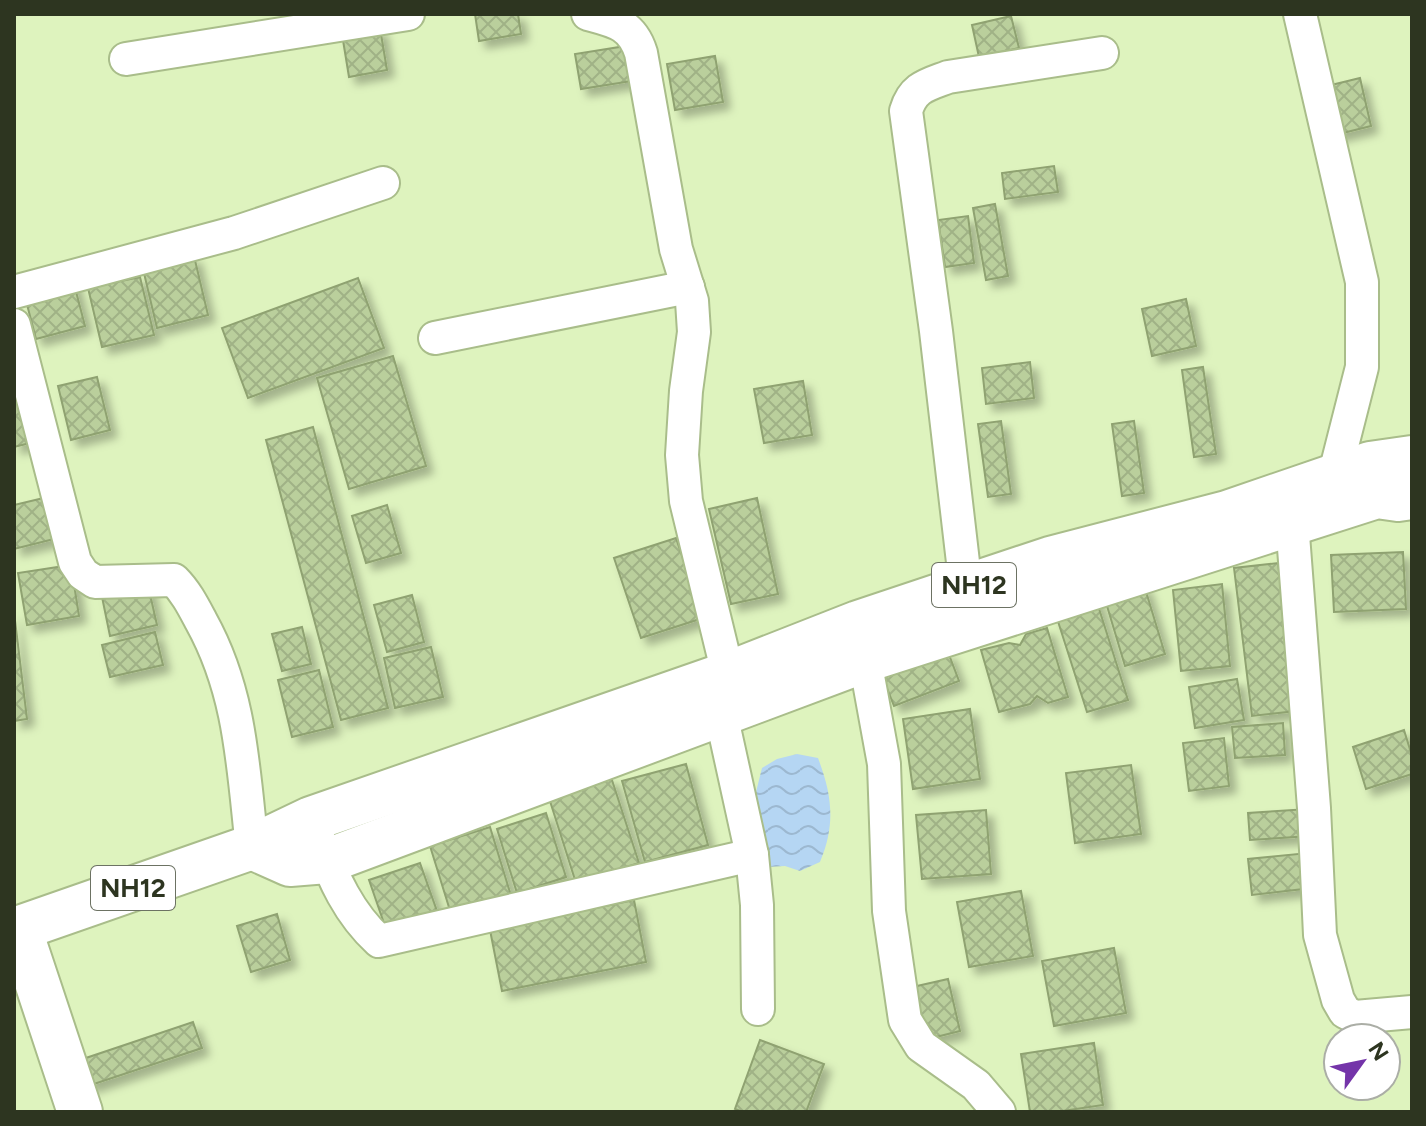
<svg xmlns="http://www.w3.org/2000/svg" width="1426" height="1126" viewBox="0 0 1426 1126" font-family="Figtree,sans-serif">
<defs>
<pattern id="water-waves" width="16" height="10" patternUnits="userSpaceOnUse" patternTransform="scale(2)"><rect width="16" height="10" fill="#b5d6f3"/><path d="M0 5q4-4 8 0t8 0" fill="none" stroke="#9cb8d0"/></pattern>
<pattern id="building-cross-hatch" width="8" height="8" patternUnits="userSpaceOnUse" patternTransform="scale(2)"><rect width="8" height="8" fill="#bacf9c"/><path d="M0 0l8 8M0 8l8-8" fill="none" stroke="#a0b286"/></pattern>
<filter id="shadow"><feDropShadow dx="7" dy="7" stdDeviation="4" flood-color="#0004"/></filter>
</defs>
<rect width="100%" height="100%" fill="#def3be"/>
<path fill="url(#water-waves)" d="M797,754L818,758C832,795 836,824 820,862L800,871L785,866L768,867L756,792L762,768L777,759Z"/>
<g fill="url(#building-cross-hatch)" stroke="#8fa271" stroke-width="2" filter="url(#shadow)">
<path d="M475,14H518L521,34L479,41Z"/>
<path d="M1011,16L1019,48L979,57L972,25Z"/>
<path d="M380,28L387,70L349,77L342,34Z"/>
<path d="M626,46L632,81L581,89L575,54Z"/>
<path d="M715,56L723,102L675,110L667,64Z"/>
<path d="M1360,78L1371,126L1335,135L1323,87Z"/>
<path d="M1054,166L1058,192L1005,199L1002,173Z"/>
<path d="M995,204L1008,276L986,280L973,208Z"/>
<path d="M968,216L974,263L945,267L938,220Z"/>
<path d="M194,256L208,315L157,328L143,269Z"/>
<path d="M140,277L154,335L102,347L88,288Z"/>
<path d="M358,278L384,348L248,398L222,328Z"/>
<path d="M73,280L85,326L36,339L24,293Z"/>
<path d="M1186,299L1196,346L1152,356L1142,309Z"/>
<path d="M393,356L426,466L349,489L317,378Z"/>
<path d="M1030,362L1034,398L986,404L982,368Z"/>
<path d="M1203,367L1216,454L1194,457L1182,370Z"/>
<path d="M97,377L110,430L71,440L58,386Z"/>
<path d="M803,381L812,435L764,443L754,389Z"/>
<path d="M27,400L38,441L14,447V404Z"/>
<path d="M1001,421L1011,494L988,497L978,424Z"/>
<path d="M1134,421L1144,493L1122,496L1112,424Z"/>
<path d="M313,427L388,708L341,720L266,440Z"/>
<path d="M52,496L62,537L14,549V505Z"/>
<path d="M757,498L778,594L731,604L709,509Z"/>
<path d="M387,505L401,553L366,563L352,516Z"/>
<path d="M676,538L703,618L641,638L614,558Z"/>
<path d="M1403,552L1406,609L1334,612L1331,555Z"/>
<path d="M1278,563L1296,711L1252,716L1234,568Z"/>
<path d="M71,565L79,616L27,625L18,573Z"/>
<path d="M147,581L157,625L110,636L101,592Z"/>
<path d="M1222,584L1230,666L1181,671L1173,590Z"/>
<path d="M1144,585L1165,654L1125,666L1104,596Z"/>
<path d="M412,595L424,642L387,652L374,605Z"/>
<path d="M1095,596L1128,700L1087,712L1054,609Z"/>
<path d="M14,612L27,719L14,721Z"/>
<path d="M302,627L311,664L282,671L272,634Z"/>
<path d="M1047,628L1068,697L1048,703L1037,696L1030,704L999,712L981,650L1009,643L1020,645L1026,634Z"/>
<path d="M155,632L163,665L110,677L102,645Z"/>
<path d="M431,647L443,697L395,708L384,658Z"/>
<path d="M948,652L959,681L894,706L883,678Z"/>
<path d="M319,670L333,727L292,737L278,680Z"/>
<path d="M1237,679L1244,720L1195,728L1189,687Z"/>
<path d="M970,709L980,779L913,789L903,719Z"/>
<path d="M1283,723L1285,755L1235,758L1232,727Z"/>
<path d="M1404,730L1412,756V774L1366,789L1353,747Z"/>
<path d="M1224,738L1229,786L1189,791L1183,743Z"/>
<path d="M686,764L708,845L645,862L622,781Z"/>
<path d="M1131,765L1141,834L1075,843L1066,773Z"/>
<path d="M611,777L639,863L576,883L549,798Z"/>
<path d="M1308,809L1310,836L1250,840L1248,813Z"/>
<path d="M986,810L991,874L922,879L916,815Z"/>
<path d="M546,813L566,877L517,893L497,829Z"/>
<path d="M490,827L512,899L452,917L430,846Z"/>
<path d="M1308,853L1312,888L1252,895L1248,859Z"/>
<path d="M420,863L438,914L387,932L369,880Z"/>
<path d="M1021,891L1033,956L969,967L957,902Z"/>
<path d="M634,900L646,962L502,991L490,930Z"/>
<path d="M277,914L290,960L251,972L237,926Z"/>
<path d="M1114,948L1126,1013L1054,1026L1042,961Z"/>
<path d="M948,979L960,1031L920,1041L908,988Z"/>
<path d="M193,1022L202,1048L88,1086L80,1060Z"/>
<path d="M760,1040L824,1064L806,1112H743L735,1109Z"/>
<path d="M1094,1043L1103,1105L1056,1112H1030L1021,1054Z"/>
</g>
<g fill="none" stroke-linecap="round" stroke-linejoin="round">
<g stroke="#a9bd8a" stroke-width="36">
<g id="street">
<path d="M588,14C614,21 632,24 641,53L676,249L692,301L694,332L686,391L682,455L686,501L728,674"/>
<path d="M1300,14L1362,282V367L1334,477L1336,492"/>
<path d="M126,59L408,14"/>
<path d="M14,292L234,233L383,183"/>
<path d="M14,325L75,562L83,574L95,582L174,580C186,592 193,606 201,621C241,693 243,767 252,847"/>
<path d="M435,338L688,287"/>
<path d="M1292,522L1314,808L1320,935L1338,1000L1345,1012L1355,1017L1412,1012"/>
<path d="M966,588L936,331L906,111C913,87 927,85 948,77L1102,53"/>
<path d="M865,660L884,764L889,911L905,1020L921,1046L976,1085L999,1112"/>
<path d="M721,714L752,855L757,905L758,1009"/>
<path d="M319,840C333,878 349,914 379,941L752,855"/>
</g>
</g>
<g stroke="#a9bd8a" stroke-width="48">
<path id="secondary" d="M19,928L80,1112"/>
</g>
<g stroke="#a9bd8a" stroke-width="48">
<g id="highway">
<path d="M252,847L290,864L327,861L865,660L1377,496L1398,499L1412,497"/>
<path d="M14,930L252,847L311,819L728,674L858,623L1050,559L1227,513L1370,464L1412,458"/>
</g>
</g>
<use href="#street" stroke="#fff" stroke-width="32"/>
<use href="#secondary" stroke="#fff" stroke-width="44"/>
<use href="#highway" stroke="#fff" stroke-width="44"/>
</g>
<g text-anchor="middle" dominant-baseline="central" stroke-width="6" stroke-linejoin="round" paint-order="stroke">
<g fill="#fff" stroke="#6c7263" stroke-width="2">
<rect x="932" y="563" width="84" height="44" rx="6"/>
<rect x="91" y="866" width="84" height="44" rx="6"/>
</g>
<g font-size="26" font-weight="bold" fill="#2d3520">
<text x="974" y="585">NH12</text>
<text x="133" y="888">NH12</text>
</g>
</g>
<rect width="1426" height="1126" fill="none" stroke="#2d3520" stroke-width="32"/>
<g transform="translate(1362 1062) rotate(57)"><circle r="38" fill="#ffffff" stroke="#abaea6" stroke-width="2"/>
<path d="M0-6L14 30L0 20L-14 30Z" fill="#7434a9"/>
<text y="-12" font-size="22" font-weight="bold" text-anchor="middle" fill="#2d3520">N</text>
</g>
</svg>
